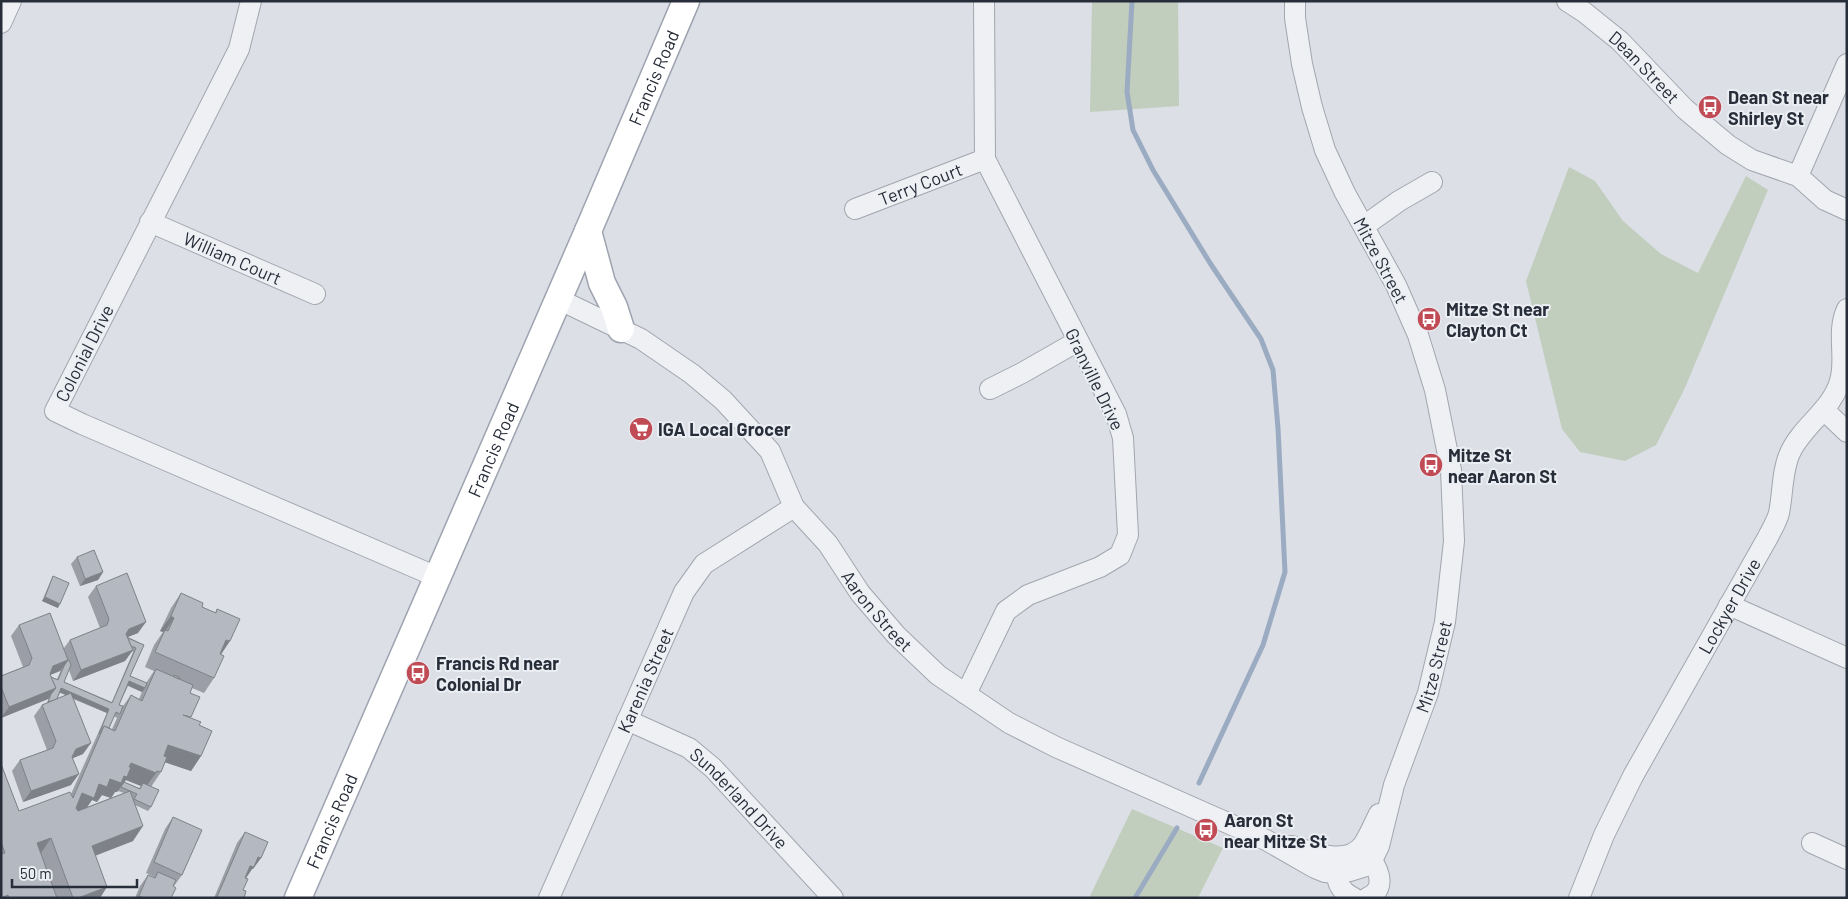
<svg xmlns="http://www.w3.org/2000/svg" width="1848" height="899" viewBox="0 0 1848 899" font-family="Barlow,sans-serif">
<rect width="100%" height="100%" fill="#dcdfe5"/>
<g fill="#c1cebe">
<path d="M1092,1H1178L1179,106L1090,112Z"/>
<path d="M1569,167L1595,181L1623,221L1661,254L1698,273L1746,176L1768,190L1684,390L1656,445L1625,461L1580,452L1562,429L1526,281Z"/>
<path d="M1132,809L1223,848L1198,898H1089Z"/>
</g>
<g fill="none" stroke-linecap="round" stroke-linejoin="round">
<g stroke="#9aabc2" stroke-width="5">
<path d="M1132,1L1127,92L1133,130L1153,170L1210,263L1261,339L1273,370L1278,428L1285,572L1263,645L1199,783"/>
<path d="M1135,898L1177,828"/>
</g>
<g stroke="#a2a6ae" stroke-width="22">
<g id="minor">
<path d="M251,1L239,49L55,411L82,424L437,577"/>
<path id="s1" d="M1567,1L1584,12L1620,41L1685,109L1728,145L1752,160L1798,176L1825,200L1847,210"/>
<path d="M1,23L11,1"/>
<path d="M1798,176L1847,64"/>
<path id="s2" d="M855,209L985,159"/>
<path id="s3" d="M150,222L315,294"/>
<path d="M1364,226L1399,201L1432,182"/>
<path id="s4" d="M558,299L641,339L692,374L723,400L770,451L794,507L828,544L860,593L896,635L938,675L1009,723L1056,747L1266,840L1315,868L1325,872L1336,873L1350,871L1363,867L1372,860L1379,846L1394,785L1428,693L1445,622L1454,541L1451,470L1435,390L1418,335L1396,285L1345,193L1325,150L1312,107L1302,64L1295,18V1"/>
<path d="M990,389L1022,373L1078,341"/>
<path d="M1824,410L1847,432"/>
<path d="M1729,605L1847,658"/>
<path d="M966,694L1006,611L1028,595L1100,567L1120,555L1128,535L1123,438L1116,414L985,159L984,1"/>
<path id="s5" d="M627,720L689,748L713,768L833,898"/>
<path d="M1812,843L1847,859"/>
<path d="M1292,846C1312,852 1347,867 1363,845C1369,836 1374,824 1379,814"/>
<path d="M1365,850C1375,863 1391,888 1367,898"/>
<path d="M1338,861C1335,878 1337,890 1354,898"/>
<path id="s6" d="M549,898L684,592L704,564L794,507"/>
<path id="s7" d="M1579,898L1604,835L1633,776L1768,537C1772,529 1777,521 1779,513C1783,493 1782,470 1790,453C1802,426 1832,410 1840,381C1847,358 1836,332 1847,309"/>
</g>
</g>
<g stroke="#9da3af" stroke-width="29">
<g id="major">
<path d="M588,231L602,283L614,307L621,329"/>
<path id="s8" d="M298,898L588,231L686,1"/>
</g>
</g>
<use href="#minor" stroke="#eef0f4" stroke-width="20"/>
<use href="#major" stroke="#fff" stroke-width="26"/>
</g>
<g fill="#9b9ea6" fill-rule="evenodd">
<path d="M77,557L103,572L98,580L80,586L71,564Z"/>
<path d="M53,576L58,608L42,601L51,580Z"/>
<path d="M96,586L138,633L128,637L144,645L130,676L146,683L154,671L145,667L154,645L163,632L160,631L171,608L181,593L202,607L215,613L217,609L221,655L214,678L204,693L192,688L190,693V718L199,725L201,756L191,771L165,762L161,772L151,787V807L148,811L135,805L133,841L95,855L100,898H1V764L19,811L71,794L107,713L73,699L83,754L73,758L71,785L23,802L12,771L20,760L47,750L34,716L42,705L47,703L49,698L48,699L1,718V676L23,667L11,636L19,625L64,648L70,640L100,628L88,597ZM132,651L133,652L112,702L64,682L69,670L73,681L125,661ZM61,670L57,679L51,677L50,675L60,671ZM128,686L142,692L139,699L131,695L123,706L119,705ZM60,693L66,695L57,699ZM114,716L117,718L112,729L109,728ZM126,780L141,786L139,788L124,782ZM118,791L124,793L87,807L92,800L97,802L102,795L111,798L115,792H117Z"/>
<path d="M173,817L182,875L174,886H173L171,898H135L140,886L148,875L154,878V877L146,873L165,829Z"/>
<path d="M245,832L253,869H252L246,878L243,890L244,898H214L237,843Z"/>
</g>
<g fill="#7e8187">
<path d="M103,572L98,580L80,586L85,579Z"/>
<path d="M45,597L60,604L58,608L42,601Z"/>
<path d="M171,616L174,618L164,633L165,630L163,632L160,631Z"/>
<path d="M146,622L138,633L122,639L129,629Z"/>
<path d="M226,640L230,641L220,656L215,654Z"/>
<path d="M133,650L125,661L73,681L81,670Z"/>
<path d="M68,660L60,671L45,677L53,666Z"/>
<path d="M129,681L145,688L142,692L127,685Z"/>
<path d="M56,688L48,699L1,718L9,707Z"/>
<path d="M61,688L109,709L107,713L59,692Z"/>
<path d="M91,743L83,754L68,760L76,749Z"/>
<path d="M168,745L201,756L191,771L158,760Z"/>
<path d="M131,763L156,773L145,788L143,783L141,786L126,780L117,792H115L111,798L102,795L97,802L92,800L83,813L72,808L82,793L110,779Z"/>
<path d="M79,774L71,785L23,802L31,791Z"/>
<path d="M143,826L133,841L82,861L92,846Z"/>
<path d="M51,838L41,853L37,843Z"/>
<path d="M258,857L261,858L253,869H252L246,878L242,877L250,866Z"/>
<path d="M107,887L100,898H78Z"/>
</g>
<g fill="#b4b8c1" stroke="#7e8187">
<path d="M94,550L103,572L85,579L77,557Z"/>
<path d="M127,573L146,622L129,629L126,634L133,650L81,670L70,640L107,625L109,619L96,586Z"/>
<path d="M53,576L69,583L60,604L45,597Z"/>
<path d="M181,593L203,603L202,607L216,613L217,609L240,619L230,641L226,640L220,654L224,656L214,678L155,652L165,630L168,631L174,618L171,616Z"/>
<path d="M50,613L68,660L53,666L50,674L56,688L9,707L1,687V676L29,665L32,658L19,625Z"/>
<path d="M128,638L144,645L130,676L147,683L145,688L129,681L119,705L123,706L120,714L116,712L109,728L104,726L99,734L109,709L61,688L57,699L48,702L51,694L56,688L51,677L58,680L64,666L68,660H69L71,665L64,682L112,703L136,648L131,646Z"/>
<path d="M156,669L193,685L190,693L200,697L191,717L183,715L201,722L199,725L212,731L201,756L168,745L164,756L167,757L161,772L157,771L156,773L131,763L129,767H131L127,777L124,776L121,783L110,779L107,787L99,784L94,798L82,793L76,808L78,811L130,791L143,826L92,846L107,887L78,898H73L51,838L37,843L57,898H9L8,895L1,898V854L5,853L1,842V764L19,811L70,792L73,798L104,726L115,731L131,695L142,701Z"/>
<path d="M174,675L180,678L179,679L174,677Z"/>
<path d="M71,693L91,743L76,749L72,757L79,774L31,791L20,760L53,748L56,741L42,705Z"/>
<path d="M124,782L140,789L143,783L159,790L151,807L134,799L137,794L121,787Z"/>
<path d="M173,817L202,830L182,875L154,862Z"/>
<path d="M245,832L268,842L261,858L258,857L254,867L250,866L245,878L248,879L243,890L246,891L244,898H218L217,897Z"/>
<path d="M158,872L176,880L173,886L176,888L171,898H144L139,896L148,875L155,878Z"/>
</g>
<defs>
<g id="bus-disc" transform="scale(1.25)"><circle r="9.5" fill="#c04b55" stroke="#ebeef3"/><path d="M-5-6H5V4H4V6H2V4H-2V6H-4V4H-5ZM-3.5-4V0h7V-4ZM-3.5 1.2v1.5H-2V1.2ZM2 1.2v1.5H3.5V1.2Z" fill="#fff"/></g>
<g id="supermarket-disc" transform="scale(1.25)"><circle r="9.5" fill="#c04b55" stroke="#ebeef3"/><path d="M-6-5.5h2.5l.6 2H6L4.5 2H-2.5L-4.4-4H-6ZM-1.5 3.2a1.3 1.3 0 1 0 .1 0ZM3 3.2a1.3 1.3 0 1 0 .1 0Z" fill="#fff"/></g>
</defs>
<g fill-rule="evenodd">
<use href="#bus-disc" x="1710" y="107"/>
<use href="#bus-disc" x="1429" y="319"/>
<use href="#supermarket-disc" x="641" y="429"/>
<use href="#bus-disc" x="1431" y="465"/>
<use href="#bus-disc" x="418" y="673"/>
<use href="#bus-disc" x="1206" y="830"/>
</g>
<g text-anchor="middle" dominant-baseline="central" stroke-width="4" stroke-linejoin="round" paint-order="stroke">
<g font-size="18" fill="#272d39" stroke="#ebeef3">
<text stroke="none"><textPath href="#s1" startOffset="102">Dean Street</textPath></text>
<text stroke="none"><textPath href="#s8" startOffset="894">Francis Road</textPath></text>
<text stroke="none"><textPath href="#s2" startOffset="70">Terry Court</textPath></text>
<text stroke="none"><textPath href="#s3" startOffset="90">William Court</textPath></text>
<text transform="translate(1381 260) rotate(62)">Mitze Street</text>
<text transform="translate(84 353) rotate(-63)">Colonial Drive</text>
<text transform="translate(1095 379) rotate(64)">Granville Drive</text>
<text stroke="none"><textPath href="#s8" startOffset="489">Francis Road</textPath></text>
<text stroke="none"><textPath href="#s7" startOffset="329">Lockyer Drive</textPath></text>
<text stroke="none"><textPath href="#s4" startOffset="458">Aaron Street</textPath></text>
<text stroke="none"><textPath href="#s4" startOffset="1236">Mitze Street</textPath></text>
<text stroke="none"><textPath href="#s6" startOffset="238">Karenia Street</textPath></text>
<text stroke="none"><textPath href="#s5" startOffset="139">Sunderland Drive</textPath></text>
<text stroke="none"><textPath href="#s8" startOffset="84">Francis Road</textPath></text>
</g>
<g font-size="18" font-weight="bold" fill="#272d39" stroke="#ebeef3" text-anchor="start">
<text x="1728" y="97">Dean St near<tspan x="1728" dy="21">Shirley St</tspan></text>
<text x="1446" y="309">Mitze St near<tspan x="1446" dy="21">Clayton Ct</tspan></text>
<text x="658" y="429">IGA Local Grocer</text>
<text x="1448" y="455">Mitze St<tspan x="1448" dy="21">near Aaron St</tspan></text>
<text x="436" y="663">Francis Rd near<tspan x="436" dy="21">Colonial Dr</tspan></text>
<text x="1224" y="820">Aaron St<tspan x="1224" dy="21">near Mitze St</tspan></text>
</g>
</g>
<rect width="1848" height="899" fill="none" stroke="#272d39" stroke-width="5"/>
<path d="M12 879v8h125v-8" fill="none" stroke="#272d39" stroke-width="2.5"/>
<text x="20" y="879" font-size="15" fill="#272d39" stroke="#ebeef3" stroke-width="4" paint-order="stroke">50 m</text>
</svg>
